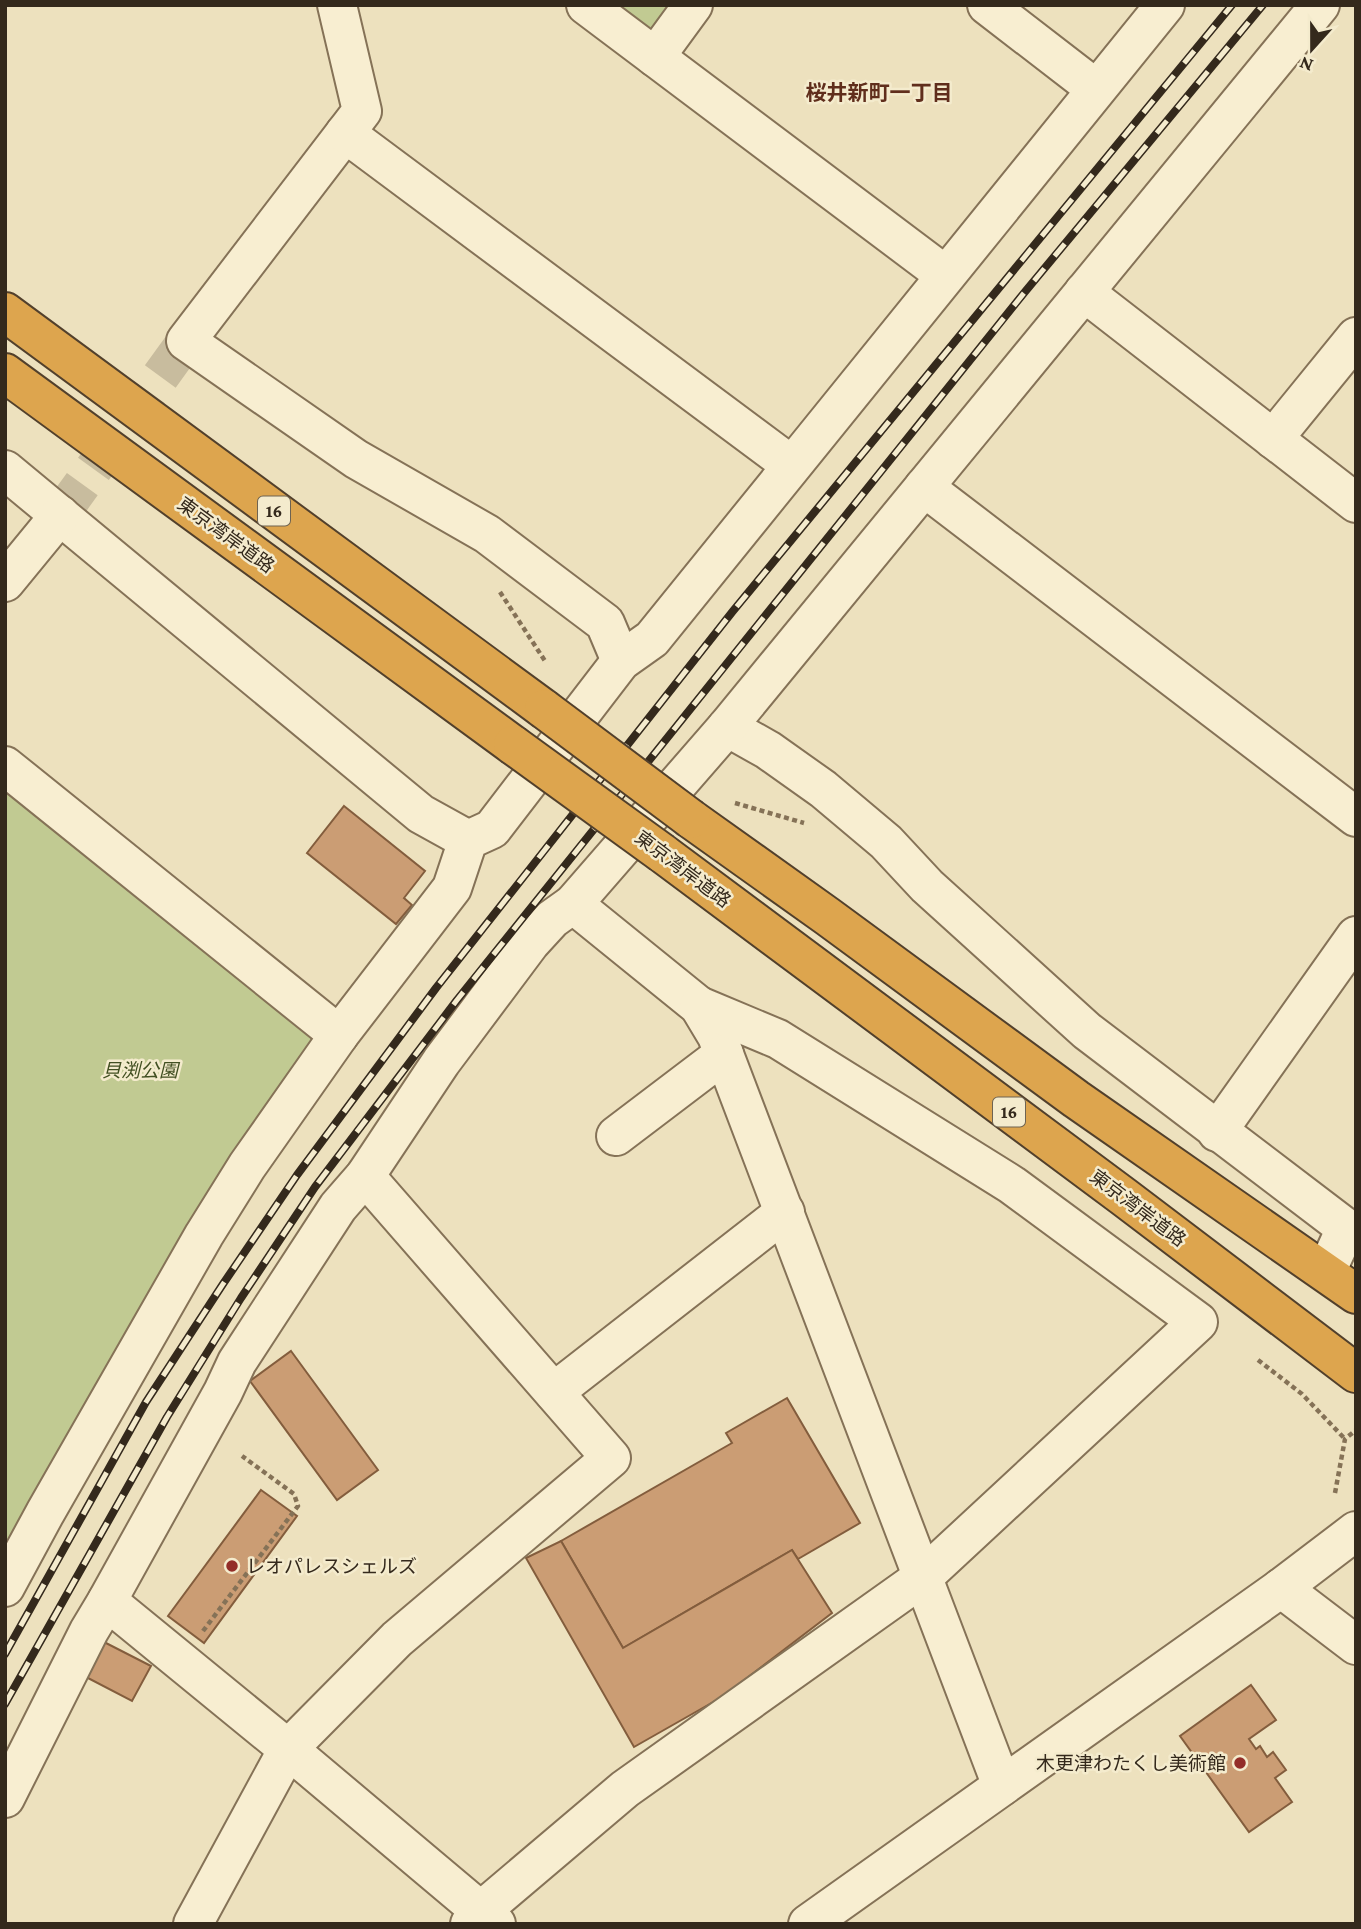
<svg xmlns="http://www.w3.org/2000/svg" width="1361" height="1929" viewBox="0 0 1361 1929" font-family="'Crimson Pro','Noto Sans JP',serif">
<rect width="100%" height="100%" fill="#ede1be"/>
<g fill="#c1ca92">
<path d="M617,5H686L670,28L646,27Z"/>
<path d="M5,786L319,1041L5,1574Z"/>
</g>
<g fill="#cb9d74" stroke="#835d3d" stroke-width="2">
<path d="M344,806L425,871L404,898L412,905L396,924L307,853Z"/>
<path d="M291,1351L378,1470L337,1500L250,1381Z"/>
<path d="M787,1398L860,1523L798,1559L792,1550L623,1648L561,1541L732,1443L726,1433Z"/>
<path d="M261,1490L297,1516L204,1643L168,1616Z"/>
<path d="M561,1541L623,1648L792,1550L832,1613L722,1697L634,1747L526,1558Z"/>
<path d="M104,1642L151,1666L132,1701L86,1677Z"/>
<path d="M1251,1685L1276,1720L1249,1739L1256,1749L1260,1746L1267,1757L1273,1752L1286,1770L1275,1778L1292,1802L1249,1832L1180,1736Z"/>
</g>
<g fill="none" stroke-linecap="round" stroke-linejoin="round">
<path stroke="#c8bc9e" stroke-width="38" stroke-dasharray="38 19" stroke-linecap="butt" d="M60,515L186,341"/>
<g stroke="#857257" stroke-width="42">
<g id="minor">
<path d="M337,5L362,111L186,341L356,459L487,534L605,623L621,661"/>
<path d="M586,5L945,275"/>
<path d="M987,5L1096,89"/>
<path d="M655,57L693,5"/>
<path d="M345,133L791,465"/>
<path d="M1084,292L1356,503"/>
<path d="M1273,439L1356,337"/>
<path d="M5,470L421,814L468,840"/>
<path d="M924,487L1356,817"/>
<path d="M5,582L60,515"/>
<path d="M727,727L768,750L823,789L886,842L927,886L1087,1031L1346,1228L1326,1272"/>
<path d="M5,766L339,1035"/>
<path d="M573,904L699,1006L717,1036L1002,1786"/>
<path d="M1217,1132L1356,936"/>
<path d="M616,1136L724,1054"/>
<path d="M554,1392L785,1212"/>
<path d="M5,1587L45,1513L204,1235L247,1166L339,1035L452,888L468,840L492,829L621,661L652,639L1165,5"/>
<path d="M1281,1588L1356,1645"/>
<path d="M107,1601L288,1749L496,1924"/>
<path d="M5,1798L89,1631L107,1601L223,1392L237,1362L338,1207L365,1176L441,1062L530,943L552,919L573,904L727,727L1320,5"/>
<path d="M193,1924L288,1749L397,1639L611,1458L365,1176"/>
<path d="M470,1924L481,1911L625,1789L923,1577L1198,1322L1012,1185L778,1039L699,1006"/>
<path d="M808,1924L1281,1588L1356,1531"/>
</g>
</g>
<g stroke="#52402c" stroke-width="42">
<g id="highway">
<path d="M5,312L544,709"/>
<path d="M5,373L513,745"/>
<path d="M691,819L827,916L1076,1099L1356,1294"/>
<path d="M662,853L1124,1197L1356,1373"/>
</g>
</g>
<g stroke="#857257" stroke-width="4.5" stroke-dasharray="5 3.5" stroke-linecap="butt">
<path d="M500,592L545,661"/>
<path d="M735,803L804,823"/>
<path d="M1258,1360L1302,1394L1345,1439"/>
<path d="M1335,1493L1345,1439L1356,1430"/>
<path d="M203,1631L298,1506L294,1494L242,1456"/>
</g>
<use href="#minor" stroke="#f8eed1" stroke-width="38"/>
<use href="#highway" stroke="#dda54e" stroke-width="38"/>
<g stroke="#34291c" stroke-width="8">
<g id="rail">
<path d="M5,1654L146,1402L223,1284L297,1175L436,988L733,611L1232,5"/>
<path d="M5,1704L167,1417L241,1298L315,1187L457,1000L1024,293L1263,5"/>
</g>
</g>
<use href="#rail" stroke="#f4ebcd" stroke-width="5" stroke-dasharray="16" stroke-linecap="butt"/>
<g stroke="#52402c" stroke-width="42" stroke-linecap="butt">
<g id="highway-bridge">
<path d="M544,709L691,819"/>
<path d="M513,745L662,853"/>
</g>
</g>
<use href="#highway-bridge" stroke="#dda54e" stroke-width="38"/>
</g>
<g fill="#932d28" stroke="#f4ebcd" stroke-width="2.5">
<circle cx="232" cy="1566" r="7"/>
<circle cx="1240" cy="1763" r="7"/>
</g>
<g text-anchor="middle" dominant-baseline="central" stroke-width="5" stroke-linejoin="round" paint-order="stroke">
<g fill="#f4ebcd" stroke="#6e6351" stroke-width="2">
<rect x="258" y="496.5" width="32" height="29" rx="5"/>
<rect x="993" y="1097.5" width="32" height="29" rx="5"/>
</g>
<g font-size="18" font-weight="bold" fill="#34291c">
<text x="274" y="511">16</text>
<text x="1009" y="1112">16</text>
</g>
<g font-size="19" fill="#34291c" stroke="#f4ebcd">
<text transform="translate(226 535) rotate(36)">東京湾岸道路</text>
<text transform="translate(683 869) rotate(37)">東京湾岸道路</text>
<text transform="translate(1138 1208) rotate(37)">東京湾岸道路</text>
</g>
<g font-size="19" font-style="italic" fill="#425022" stroke="#f4ebcd">
<text x="140" y="1070">貝渕公園</text>
</g>
<g font-size="19" fill="#34291c" stroke="#f4ebcd" text-anchor="start">
<text x="246" y="1566">レオパレスシェルズ</text>
<text x="1226" y="1763" text-anchor="end">木更津わたくし美術館</text>
</g>
<g font-size="21" font-weight="bold" fill="#602e1c" stroke="#f4ebcd">
<text x="879" y="93">桜井新町一丁目</text>
</g>
</g>
<rect width="1361" height="1929" fill="none" stroke="#34291c" stroke-width="14"/>
<g transform="translate(1312 49) rotate(201)" stroke="#f4ebcd" stroke-width="5" paint-order="stroke">
<path d="M0-5L12 26L0 18L-12 26Z" fill="#34291c"/>
<text y="-10" font-size="19" font-weight="bold" text-anchor="middle" fill="#34291c">N</text>
</g>
</svg>
